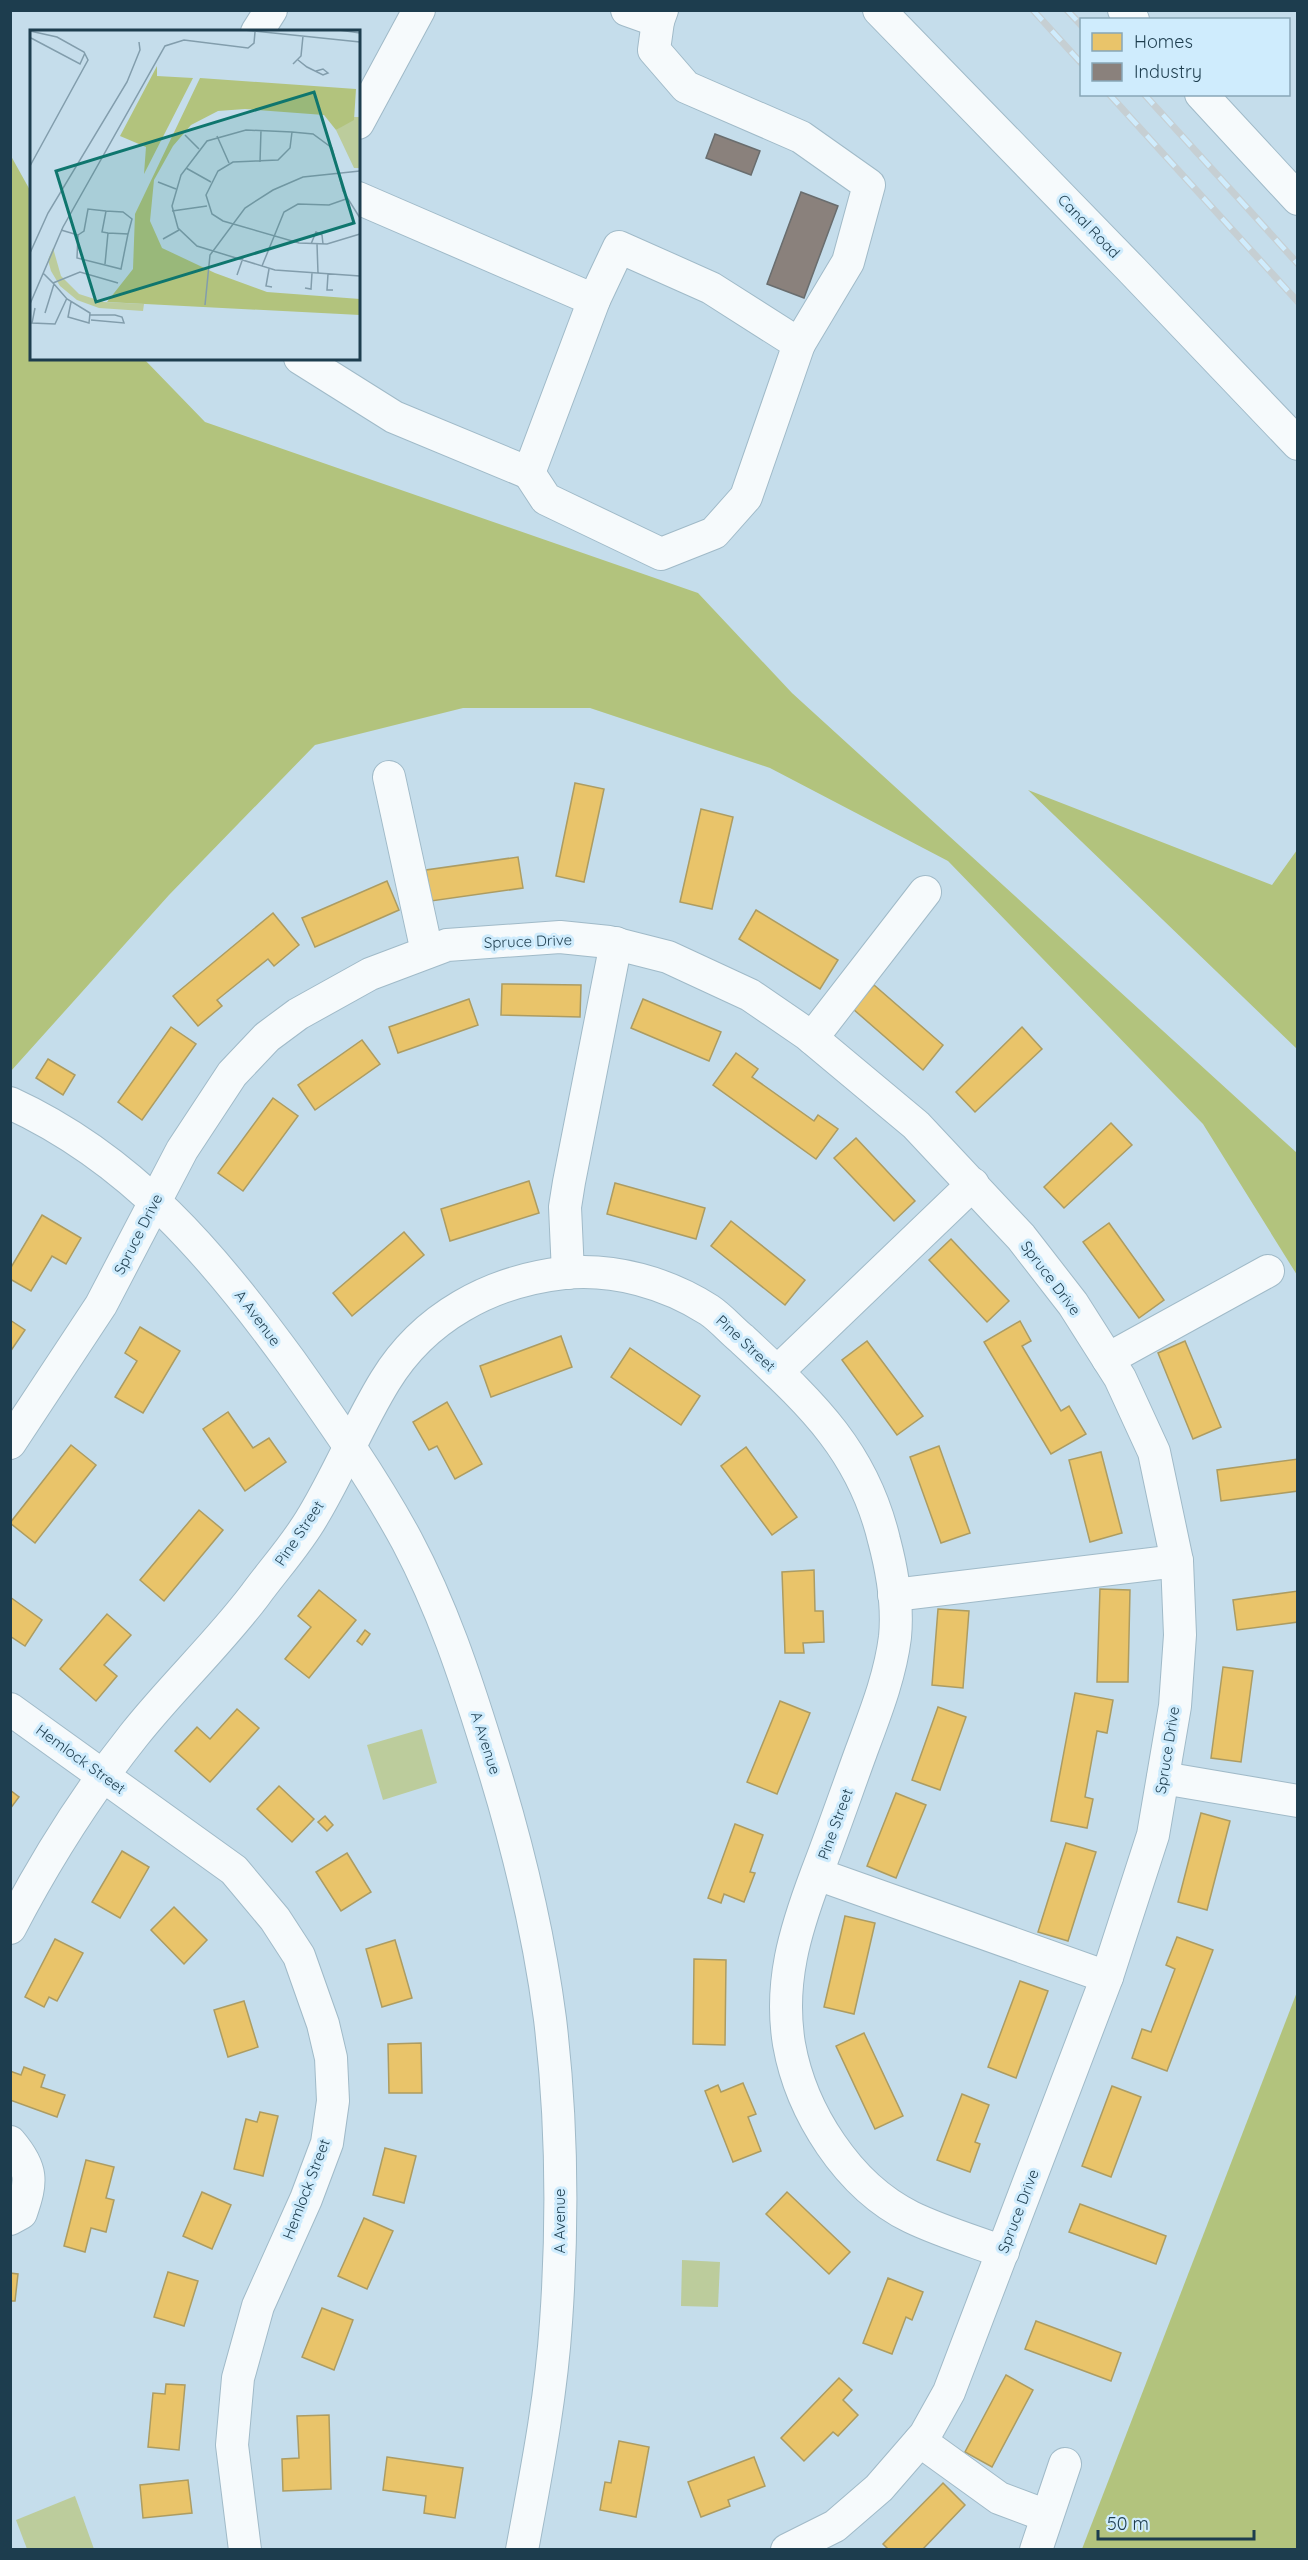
<svg xmlns="http://www.w3.org/2000/svg" width="1308" height="2560" viewBox="0 0 1308 2560" font-family="Quicksand,sans-serif">
<rect width="100%" height="100%" fill="#c5ddeb"/>
<g fill="#bccc9c">
<path d="M422,1729L437,1783L383,1800L367,1745Z"/>
<path d="M682,2260L720,2262L718,2307L681,2306Z"/>
<path d="M75,2496L94,2549H27L16,2520Z"/>
</g>
<g fill="#b2c37d">
<path d="M11,156L31,192L32,358L144,359L205,422L698,593L792,693L1297,1153V1275L1203,1124L948,861L770,768L590,708H463L315,745L169,895L11,1071Z"/>
<path d="M1028,790L1272,885L1297,850V1049Z"/>
<path d="M1297,1992V2549H1082Z"/>
</g>
<g fill="#e9c46a" stroke="#ac9c62" stroke-width="1.5">
<path d="M575,783L604,789L584,882L556,876Z"/>
<path d="M701,809L733,817L712,909L680,902Z"/>
<path d="M518,857L523,888L431,901L426,870Z"/>
<path d="M387,881L399,910L315,947L302,918Z"/>
<path d="M756,910L838,960L820,989L739,939Z"/>
<path d="M273,913L299,945L274,966L268,959L217,1000L222,1006L198,1026L173,996Z"/>
<path d="M502,984L581,985L580,1017L501,1015Z"/>
<path d="M874,985L943,1045L923,1070L853,1009Z"/>
<path d="M469,999L478,1025L398,1053L389,1027Z"/>
<path d="M643,999L721,1032L709,1061L631,1028Z"/>
<path d="M171,1027L196,1044L142,1120L118,1102Z"/>
<path d="M1022,1027L1042,1049L975,1112L956,1092Z"/>
<path d="M362,1040L380,1064L315,1110L298,1085Z"/>
<path d="M736,1053L758,1069L752,1077L814,1121L818,1115L838,1129L816,1159L713,1085Z"/>
<path d="M48,1059L75,1075L63,1095L36,1078Z"/>
<path d="M273,1098L298,1116L243,1191L218,1173Z"/>
<path d="M1111,1123L1132,1145L1064,1208L1044,1187Z"/>
<path d="M856,1138L915,1201L894,1221L834,1158Z"/>
<path d="M529,1181L539,1213L450,1241L441,1209Z"/>
<path d="M615,1183L705,1208L696,1239L607,1214Z"/>
<path d="M42,1215L81,1238L66,1264L52,1256L31,1291L10,1279V1269Z"/>
<path d="M731,1221L805,1280L785,1305L711,1246Z"/>
<path d="M1109,1223L1164,1300L1139,1318L1083,1242Z"/>
<path d="M404,1232L424,1255L352,1316L333,1293Z"/>
<path d="M951,1239L1009,1301L987,1322L929,1260Z"/>
<path d="M10,1320L25,1330L10,1352Z"/>
<path d="M1020,1321L1031,1341L1022,1346L1061,1411L1069,1406L1086,1434L1051,1454L984,1342Z"/>
<path d="M140,1327L180,1351L143,1413L115,1397L137,1361L125,1353Z"/>
<path d="M561,1336L572,1367L491,1397L480,1366Z"/>
<path d="M867,1341L923,1416L897,1435L842,1360Z"/>
<path d="M1185,1341L1221,1427L1193,1439L1158,1353Z"/>
<path d="M630,1348L700,1396L681,1425L611,1377Z"/>
<path d="M447,1402L482,1464L455,1479L437,1446L429,1450L413,1422Z"/>
<path d="M228,1412L253,1448L269,1438L286,1462L245,1491L203,1429Z"/>
<path d="M71,1445L96,1465L35,1543L10,1523Z"/>
<path d="M939,1446L970,1533L941,1543L910,1457Z"/>
<path d="M746,1447L797,1517L772,1535L721,1466Z"/>
<path d="M1101,1452L1122,1533L1090,1542L1069,1460Z"/>
<path d="M1298,1459V1491L1221,1501L1217,1470Z"/>
<path d="M199,1510L223,1530L164,1601L140,1580Z"/>
<path d="M814,1570L815,1611H823L824,1642L803,1643L804,1653H785L782,1572Z"/>
<path d="M1100,1589L1130,1590L1128,1682H1097Z"/>
<path d="M319,1590L356,1620L309,1678L285,1659L311,1627L298,1616Z"/>
<path d="M1298,1591V1622L1237,1630L1233,1600Z"/>
<path d="M10,1597L42,1620L25,1646L10,1636Z"/>
<path d="M938,1609L969,1611L963,1688L932,1685Z"/>
<path d="M107,1614L131,1635L104,1665L117,1676L96,1701L60,1669Z"/>
<path d="M365,1630L370,1634L362,1645L357,1641Z"/>
<path d="M1223,1667L1253,1671L1241,1762L1211,1758Z"/>
<path d="M1075,1693L1113,1700L1107,1733L1097,1731L1085,1797L1093,1799L1087,1828L1051,1821Z"/>
<path d="M780,1701L810,1713L777,1794L747,1782Z"/>
<path d="M938,1707L966,1717L940,1790L912,1780Z"/>
<path d="M237,1709L259,1728L210,1782L175,1751L197,1727L210,1739Z"/>
<path d="M279,1786L314,1819L292,1842L257,1809Z"/>
<path d="M10,1790L19,1797L10,1809Z"/>
<path d="M896,1793L926,1805L896,1878L867,1866Z"/>
<path d="M1201,1813L1230,1821L1207,1910L1178,1902Z"/>
<path d="M325,1816L333,1825L327,1831L318,1822Z"/>
<path d="M735,1824L763,1835L750,1872L755,1873L744,1902L724,1894L721,1903L708,1898Z"/>
<path d="M1066,1843L1096,1852L1068,1941L1038,1932Z"/>
<path d="M122,1851L149,1867L120,1918L92,1902Z"/>
<path d="M347,1853L371,1892L341,1911L316,1872Z"/>
<path d="M174,1907L207,1940L184,1964L151,1930Z"/>
<path d="M845,1916L875,1923L854,2014L824,2007Z"/>
<path d="M1177,1937L1213,1950L1167,2071L1132,2058L1142,2029L1151,2032L1175,1969L1166,1965Z"/>
<path d="M55,1939L83,1953L57,2001L49,1997L44,2007L25,1997Z"/>
<path d="M395,1940L412,1998L382,2007L366,1949Z"/>
<path d="M694,1959L726,1960L725,2045L693,2044Z"/>
<path d="M1020,1981L1048,1991L1016,2078L988,2067Z"/>
<path d="M244,2001L258,2047L228,2057L214,2010Z"/>
<path d="M864,2033L903,2116L875,2129L836,2046Z"/>
<path d="M421,2043L422,2093H389L388,2044Z"/>
<path d="M24,2067L45,2075L41,2087L65,2095L57,2117L10,2100V2071L21,2075Z"/>
<path d="M743,2083L756,2114L748,2117L761,2151L733,2162L705,2091L718,2085L721,2092Z"/>
<path d="M1112,2086L1141,2097L1111,2177L1082,2166Z"/>
<path d="M962,2094L989,2105L975,2142L980,2144L970,2172L937,2160Z"/>
<path d="M260,2112L278,2116L263,2176L234,2169L246,2119L257,2122Z"/>
<path d="M385,2148L416,2156L404,2203L373,2195Z"/>
<path d="M86,2160L114,2167L106,2198L114,2200L106,2232L91,2228L85,2252L64,2246Z"/>
<path d="M202,2192L231,2205L212,2249L183,2236Z"/>
<path d="M787,2192L850,2252L829,2274L766,2214Z"/>
<path d="M1080,2204L1166,2236L1156,2264L1069,2232Z"/>
<path d="M364,2218L393,2231L367,2289L338,2276Z"/>
<path d="M168,2272L198,2281L184,2326L154,2317Z"/>
<path d="M10,2273L18,2274L15,2301H10Z"/>
<path d="M888,2278L923,2292L912,2320L906,2317L892,2354L863,2343Z"/>
<path d="M322,2308L353,2320L334,2370L302,2357Z"/>
<path d="M1036,2321L1121,2353L1111,2381L1025,2349Z"/>
<path d="M1006,2375L1033,2390L992,2467L965,2452Z"/>
<path d="M839,2378L852,2390L843,2400L858,2415L838,2436L833,2432L804,2461L781,2438Z"/>
<path d="M166,2384L185,2385L179,2450L148,2447L153,2393L165,2394Z"/>
<path d="M329,2415L331,2489L283,2491L282,2459L299,2458L297,2416Z"/>
<path d="M619,2441L649,2447L636,2517L600,2510L605,2482L611,2483Z"/>
<path d="M387,2457L463,2468L455,2518L424,2513L426,2496L383,2490Z"/>
<path d="M754,2457L765,2486L728,2500L730,2506L701,2517L688,2482Z"/>
<path d="M188,2480L192,2513L143,2518L140,2485Z"/>
<path d="M943,2483L965,2505L922,2550H889L883,2544Z"/>
</g>
<g fill="#8a817c" stroke="#696d6e" stroke-width="1.5">
<path d="M715,134L760,151L751,175L706,158Z"/>
<path d="M801,192L838,206L804,298L767,284Z"/>
</g>
<g fill="none" stroke-linecap="round" stroke-linejoin="round">
<g stroke="#a0bac8" stroke-width="34">
<g id="minor">
<path d="M627,10L658,21L662,10"/>
<path d="M879,10L1132,270L1298,444"/>
<path d="M1124,10L1133,20"/>
<path d="M658,21L654,50L686,87L801,137L869,185L848,262L799,344"/>
<path d="M257,32L271,10"/>
<path d="M1201,94L1298,199"/>
<path d="M358,123L419,10"/>
<path d="M300,358L394,417L529,473L594,300L358,198"/>
<path d="M529,473L546,499L661,554L714,533L746,497L799,344L711,288L619,247L594,300"/>
<path d="M389,777L427,952"/>
<path d="M812,1038L925,892"/>
<path d="M10,1103C132,1159 214,1256 291,1362C332,1420 373,1478 407,1541C442,1607 465,1676 487,1747C515,1835 538,1927 550,2019C562,2119 563,2222 556,2322C551,2399 536,2474 522,2550"/>
<path d="M568,1273L565,1207L569,1182L616,943"/>
<path d="M1108,1359L1268,1271"/>
<path d="M777,1372L973,1184"/>
<path d="M10,1443L101,1305L182,1150L232,1074L267,1037L298,1014L370,974L447,945L560,937L609,942L668,957L750,995L807,1034L916,1125L1021,1237L1073,1304L1120,1378L1154,1452L1177,1561L1180,1635L1175,1706L1153,1835L1107,1977L949,2392L925,2435L879,2488L835,2526L787,2550"/>
<path d="M894,1595L1177,1561"/>
<path d="M10,1709L234,1870L275,1919L299,1956L323,2024L331,2058L333,2101L327,2143L306,2199L258,2306L238,2378L232,2445L245,2550"/>
<path d="M1163,1778L1298,1801"/>
<path d="M817,1874L1107,1977"/>
<path d="M10,1928C45,1861 87,1794 134,1735C172,1687 218,1644 255,1595C274,1569 297,1544 313,1516C339,1473 358,1425 385,1381C424,1317 491,1281 564,1273C614,1268 667,1283 709,1310C721,1318 731,1330 742,1339C808,1401 862,1448 884,1540C892,1570 898,1606 895,1637C890,1677 875,1714 861,1752C846,1793 832,1834 816,1875C795,1931 779,1983 789,2044C801,2112 848,2186 911,2217C940,2231 973,2241 1003,2252"/>
<path d="M10,2142C33,2169 32,2181 21,2213L10,2219"/>
<path d="M920,2441L999,2498L1047,2516"/>
<path d="M1036,2550L1065,2464"/>
</g>
</g>
<use href="#minor" stroke="#f6fafc" stroke-width="32"/>
<g stroke="#c6cfd3" stroke-width="7">
<g id="rail">
<path d="M1033,10L1082,64"/>
<path d="M1067,10L1082,26"/>
<path d="M1109,94L1298,302"/>
<path d="M1144,94L1298,264"/>
</g>
</g>
<use href="#rail" stroke="#cfecfd" stroke-width="4.5" stroke-dasharray="14" stroke-linecap="butt"/>
</g>
<g text-anchor="middle" dominant-baseline="central" stroke-width="6" stroke-linejoin="round" paint-order="stroke">
<g font-size="15" fill="#1d3d4e" stroke="#cfecfd">
<text transform="translate(1089 226) rotate(46)">Canal Road</text>
<text transform="translate(528 941) rotate(-2)">Spruce Drive</text>
<text transform="translate(138 1234) rotate(-63)">Spruce Drive</text>
<text transform="translate(1051 1278) rotate(53)">Spruce Drive</text>
<text transform="translate(258 1318) rotate(53)">A Avenue</text>
<text transform="translate(746 1343) rotate(43)">Pine Street</text>
<text transform="translate(299 1533) rotate(-56)">Pine Street</text>
<text transform="translate(486 1743) rotate(72)">A Avenue</text>
<text transform="translate(1167 1750) rotate(-81)">Spruce Drive</text>
<text transform="translate(81 1759) rotate(36)">Hemlock Street</text>
<text transform="translate(835 1824) rotate(-70)">Pine Street</text>
<text transform="translate(306 2189) rotate(-69)">Hemlock Street</text>
<text transform="translate(1018 2211) rotate(-69)">Spruce Drive</text>
<text transform="translate(559 2221) rotate(-90)">A Avenue</text>
</g>
</g>
<g transform="translate(30 30)">
<rect width="330" height="330" fill="#c5ddeb"/>
<path d="M324,87H330V138H324L306,100ZM23,218L31,246L49,264L74,272L114,274L113,281L69,278L47,270L30,256L21,241L18,230Z" fill="#bccc9c"/>
<path d="M127,36V46L163,48L114,144L116,117L90,106ZM170,48L326,59L324,90L306,100L294,85L215,79L188,81L161,95L143,116L124,150L120,191L132,218L185,243L237,262L330,269V285L77,272L103,239L105,184Z" fill="#b2c37d"/>
<path fill="none" stroke="#829dac" stroke-width="1.5" d="M214,0L330,12M309,0L330,3M0,1L27,7L54,22L58,30L0,136M1,8L50,34L55,23M268,30L277,37L293,45L298,43L293,39L286,41M263,34L271,26L273,6M262,102L260,118L248,130L203,132L188,141L176,165L182,184L193,191L269,213L297,214L330,204M155,105L169,119M187,106L199,133M230,132L231,100M156,138L181,152M128,152L146,159M142,181L177,176M330,188L313,161L302,118L283,104L262,102L216,100L177,111L151,145L142,176L148,198L167,216L245,240L330,246M31,200L48,205L47,228L91,239L98,204L78,203L75,234M78,203L72,202L76,181L93,182L102,189L98,204M48,205L54,201L58,179L76,181M133,209L149,200M281,214L286,202L292,205L293,214M287,214L288,243M0,223L18,183L97,52L110,20L109,12M232,236L254,182L268,174L299,175L316,169M239,239L236,256L242,257M13,243L24,254L15,283M298,244L297,260H303M207,245L213,228M23,253L50,242L88,253M24,254L37,269L60,283L59,293L38,287L41,272M275,258L281,259L282,243M0,274L33,197L135,16L154,10L218,18L224,13L225,2M175,275L180,225L215,178L243,160L273,147L330,141M5,278L2,293L25,294L37,268M60,285H85L92,287L94,293L61,290"/>
<path fill="#0f766e" fill-opacity="0.15" stroke="#0f766e" stroke-width="3" d="M284,62L324,193L66,272L26,141Z"/>
<rect width="330" height="330" fill="none" stroke="#1d3d4e" stroke-width="3"/>
</g>
<rect width="1308" height="2560" fill="none" stroke="#1d3d4e" stroke-width="24"/>
<rect x="1080" y="18" width="210" height="78" fill="#cfecfd" stroke="#88a6b7" stroke-width="1.5"/>
<rect x="1092" y="33" width="30" height="18" fill="#e9c46a" stroke="#88a6b7" stroke-width="1.5"/>
<text x="1134" y="48" font-size="18" fill="#1d3d4e">Homes</text>
<rect x="1092" y="63" width="30" height="18" fill="#8a817c" stroke="#88a6b7" stroke-width="1.5"/>
<text x="1134" y="78" font-size="18" fill="#1d3d4e">Industry</text>
<path d="M1098 2530v9h156v-9" fill="none" stroke="#1d3d4e" stroke-width="3"/>
<text x="1107" y="2530" font-size="18" fill="#1d3d4e" stroke="#cfecfd" stroke-width="4.5" paint-order="stroke">50 m</text>
</svg>
